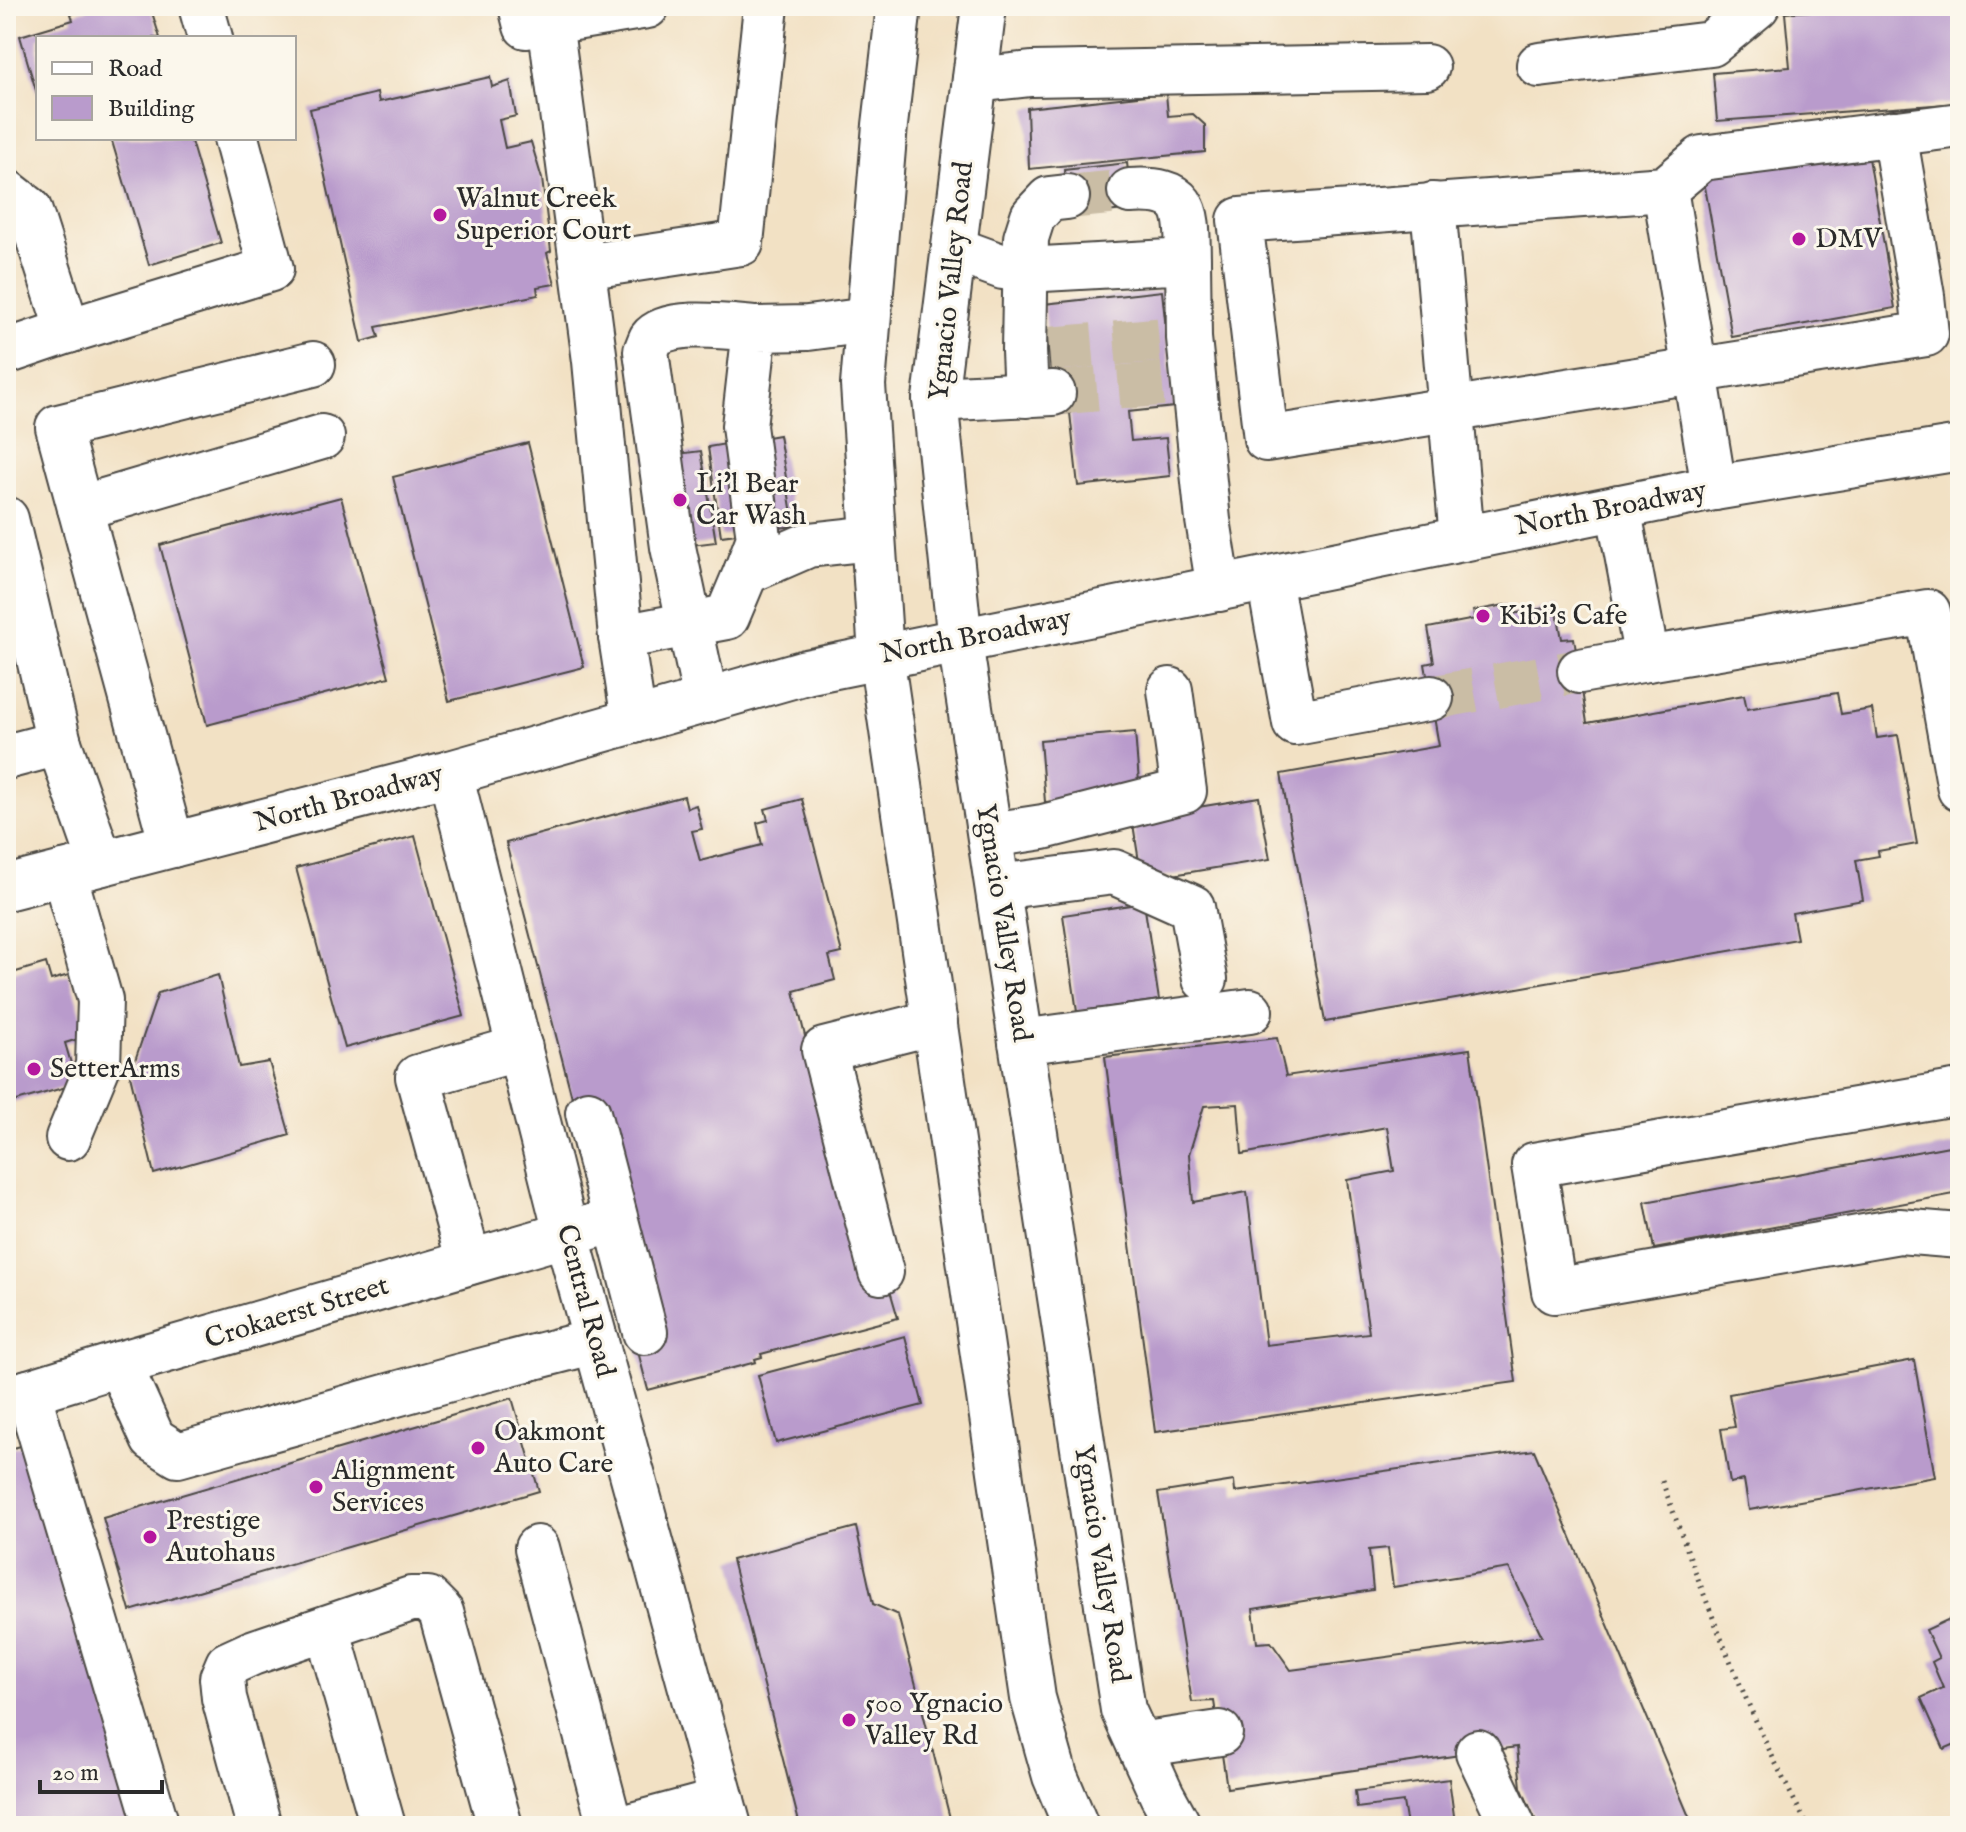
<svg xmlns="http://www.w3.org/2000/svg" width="1966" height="1832" viewBox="0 0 1966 1832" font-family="'IM FELL English',serif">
<rect width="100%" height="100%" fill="#fbf7ec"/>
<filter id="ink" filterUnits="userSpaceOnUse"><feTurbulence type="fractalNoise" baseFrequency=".0125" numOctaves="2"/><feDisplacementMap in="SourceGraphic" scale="16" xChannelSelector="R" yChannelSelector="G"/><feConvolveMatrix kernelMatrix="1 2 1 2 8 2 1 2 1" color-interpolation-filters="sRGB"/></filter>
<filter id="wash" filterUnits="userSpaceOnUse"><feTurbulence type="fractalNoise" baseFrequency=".006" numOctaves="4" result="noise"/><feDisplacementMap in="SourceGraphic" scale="32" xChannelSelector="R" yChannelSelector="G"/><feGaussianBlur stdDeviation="1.8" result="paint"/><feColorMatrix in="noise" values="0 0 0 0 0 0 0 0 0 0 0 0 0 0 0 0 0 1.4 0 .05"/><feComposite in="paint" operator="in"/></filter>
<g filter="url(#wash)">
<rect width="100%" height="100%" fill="#f2e1c4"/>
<g id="blocks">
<g fill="#b99bcc" fill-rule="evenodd">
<path d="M99,6H150L160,38H38L37,94L20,36L73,20L71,14Z"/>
<path d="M1879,6H1960V103L1717,121L1713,73L1790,67L1785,13Z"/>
<path d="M490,77L492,87L510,81L516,116L499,120L505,148L531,142L542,179L551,251L547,253L555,284L537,287L538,295L376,327L379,337L362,342L310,109L377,93L379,102Z"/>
<path d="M1166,93L1168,116L1193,114L1205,125V152L1029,169L1027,108Z"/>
<path d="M111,138H190L221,243L149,265Z"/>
<path d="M1866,141L1895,308L1732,337L1702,170Z"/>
<path d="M1127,163L1133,209L1071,216L1064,170Z"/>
<path d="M1162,291L1174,407L1128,412L1131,441L1166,438L1170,476L1078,486L1070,413L1055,414L1044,304Z"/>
<path d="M779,435L794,526L721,536L708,447Z"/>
<path d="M528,443L584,667L449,701L393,477Z"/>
<path d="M701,451L716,542L659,549L645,458Z"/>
<path d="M341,497L389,677L207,725L160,545Z"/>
<path d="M1505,605L1507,615L1556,606L1562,639L1574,638L1587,723L1744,695L1747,709L1837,693L1841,714L1872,709L1877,738L1898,735L1917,844L1878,851L1879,856L1856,860L1863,900L1792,913L1797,939L1325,1022L1281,774L1439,746L1425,664L1434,662L1428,628L1475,619L1473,611Z"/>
<path d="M1135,732L1140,795L1045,802L1040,740Z"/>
<path d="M684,796L687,808L696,805L702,829L692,831L700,861L762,845L757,823L768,820L765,809L802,799L842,953L829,956L835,980L794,991L805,1036L823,1032L889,1239L891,1294L898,1318L761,1354L762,1357L755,1359L756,1362L648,1390L506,843Z"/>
<path d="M1259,797L1270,859L1142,880L1132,818Z"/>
<path d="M415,836L464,1016L345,1048L296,868Z"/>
<path d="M1144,903L1159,1000L1077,1012L1063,915Z"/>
<path d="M46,963L51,980L69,975L88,1036L65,1043L77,1084L6,1104V975Z"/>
<path d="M218,975L239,1067L269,1062L290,1135L154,1174L130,1075L158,993Z"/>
<path d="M1277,1038L1286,1076L1470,1049L1516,1382L1155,1432L1105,1057ZM1238,1104L1242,1154L1387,1127L1394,1171L1347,1180L1369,1333L1266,1345L1247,1192L1193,1202L1189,1154L1204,1106Z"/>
<path d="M1960,1144V1193L1654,1249L1645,1202Z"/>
<path d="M905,1336L923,1405L776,1443L758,1375Z"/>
<path d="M1914,1360L1935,1477L1749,1510L1744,1480L1730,1483L1721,1429L1735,1427L1729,1394Z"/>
<path d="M512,1398L539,1491L130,1611L103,1518Z"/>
<path d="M28,1444L139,1826H6V1450Z"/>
<path d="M1534,1450L1693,1826H1538L1521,1787L1517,1747L1227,1788L1214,1701L1192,1702L1158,1493L1234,1481L1235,1492ZM1388,1548L1393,1587L1509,1568L1542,1636L1291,1670L1271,1642L1257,1643L1253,1609L1373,1590L1369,1550Z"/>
<path d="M856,1527L873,1604L898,1615L952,1826H800L732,1560Z"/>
<path d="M1960,1614V1742L1944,1749L1921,1698L1943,1688L1932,1662L1939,1658L1926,1630Z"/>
<path d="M1449,1779L1455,1823L1429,1826H1407L1403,1802L1357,1808L1355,1791Z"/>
</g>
</g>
</g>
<g filter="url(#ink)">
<use href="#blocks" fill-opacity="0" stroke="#494642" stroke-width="2"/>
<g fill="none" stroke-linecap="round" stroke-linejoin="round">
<g stroke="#cabda5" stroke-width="44" stroke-dasharray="44 22" stroke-linecap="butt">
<path d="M1067,197L1130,191"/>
<path d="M1049,349L1167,339"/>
<path d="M1053,393L1171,383"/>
<path d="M1431,698L1580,671"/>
</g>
<g stroke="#494642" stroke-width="48">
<g id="minor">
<path d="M201,6L210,38"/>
<path d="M521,6L526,26L647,6"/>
<path d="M550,22L595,361L621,637L634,721"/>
<path d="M1539,65L1711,44L1757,6"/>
<path d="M975,80L1031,74L1427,67"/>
<path d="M1665,189L1240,220L1266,439L1926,334L1922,296L1894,133"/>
<path d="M6,191L29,209L68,331"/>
<path d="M1130,191C1191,187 1187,212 1188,261"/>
<path d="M1433,205L1462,539"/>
<path d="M954,249L1003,267L1025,270L1188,261L1189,338L1208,520L1219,589"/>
<path d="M583,267L741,243L766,6"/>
<path d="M6,352L68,331L271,269L236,138"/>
<path d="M313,364L58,427L80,508L322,437"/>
<path d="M1026,395L1024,351L1026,238L1033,216L1049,199L1067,197"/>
<path d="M935,399L1053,393"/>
<path d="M1714,488L1665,189L1702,158L1960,125"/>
<path d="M1618,507L1647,659L1928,612L1960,789"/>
<path d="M80,508L172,845"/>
<path d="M6,519L59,743"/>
<path d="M746,572L759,538L744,426L755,329L808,328L868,320"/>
<path d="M1269,579L1295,723L1431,698"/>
<path d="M621,637L727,617L746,572L808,545L873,538"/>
<path d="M1580,671L1647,659"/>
<path d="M706,701L673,547L646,351C648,347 649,343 651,339C666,318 731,327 755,329"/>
<path d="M6,757L59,743L101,863"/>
<path d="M450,773L566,1233L729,1826"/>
<path d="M990,835L1043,827L1184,791L1170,690"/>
<path d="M64,873L100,1000L98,1066L68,1138"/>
<path d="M998,887L1114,872L1192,907L1205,979"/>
<path d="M6,888L450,773L806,672L1714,488L1960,448"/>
<path d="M1021,1042L1250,1011"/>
<path d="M1960,1092L1534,1165L1554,1291L1899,1231L1960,1236"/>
<path d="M588,1113L645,1332"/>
<path d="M469,1262L418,1077L520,1048"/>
<path d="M881,1272L824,1050L935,1022"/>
<path d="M119,1364L153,1439L178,1455L457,1377L596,1341"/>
<path d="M28,1392L157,1826"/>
<path d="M6,1399L119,1364L605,1223"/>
<path d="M537,1548L610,1826"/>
<path d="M327,1628L383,1826"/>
<path d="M1139,1745L1220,1733"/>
<path d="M1478,1752L1513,1826"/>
<path d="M259,1826L224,1698L222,1678L228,1664L252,1653L411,1599H428L441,1612L500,1826"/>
<path d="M629,1826L722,1801"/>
</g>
</g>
<g stroke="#494642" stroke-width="48">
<g id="highway">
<path d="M899,6L885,125L863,385L881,655L1033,1698L1055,1776L1076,1826"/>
<path d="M984,6L935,399L960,642L1123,1710L1162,1795L1179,1826"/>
</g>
</g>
<path stroke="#494642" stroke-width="5" stroke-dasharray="2 6" stroke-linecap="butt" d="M1662,1481C1705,1599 1748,1717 1808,1826"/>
<use href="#minor" stroke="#fff" stroke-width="44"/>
<use href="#highway" stroke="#fff" stroke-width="44"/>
</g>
</g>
<g fill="#b5179e" stroke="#fbf7ec" stroke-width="3">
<circle cx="440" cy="215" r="8"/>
<circle cx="1799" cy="239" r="8"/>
<circle cx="680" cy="500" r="8"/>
<circle cx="1483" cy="616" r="8"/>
<circle cx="34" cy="1069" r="8"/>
<circle cx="478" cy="1448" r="8"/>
<circle cx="316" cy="1487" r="8"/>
<circle cx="150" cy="1537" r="8"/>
<circle cx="849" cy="1720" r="8"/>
</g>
<g text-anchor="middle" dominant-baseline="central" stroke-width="6" stroke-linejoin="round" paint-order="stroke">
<g font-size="28" fill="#2b2b2b" stroke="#fbf7ec" text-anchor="start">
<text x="456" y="199">Walnut Creek<tspan x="456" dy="32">Superior Court</tspan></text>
<text x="1815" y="239">DMV</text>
<text x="696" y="484">Li'l Bear<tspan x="696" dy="32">Car Wash</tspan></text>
<text x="1499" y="616">Kibi's Cafe</text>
<text x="50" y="1069">SetterArms</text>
<text x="494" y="1432">Oakmont<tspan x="494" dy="32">Auto Care</tspan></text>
<text x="332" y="1471">Alignment<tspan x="332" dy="32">Services</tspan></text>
<text x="166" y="1521">Prestige<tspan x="166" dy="32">Autohaus</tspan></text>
<text x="865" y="1704">500 Ygnacio<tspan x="865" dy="32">Valley Rd</tspan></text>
</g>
<g font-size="28" fill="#2b2b2b" stroke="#fbf7ec">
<text transform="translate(952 281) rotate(-84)">Ygnacio Valley Road</text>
<text transform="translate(1611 509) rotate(-11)">North Broadway</text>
<text transform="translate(976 637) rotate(-11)">North Broadway</text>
<text transform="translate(349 799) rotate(-15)">North Broadway</text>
<text transform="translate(1003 923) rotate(81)">Ygnacio Valley Road</text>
<text transform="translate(585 1301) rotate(75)">Central Road</text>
<text transform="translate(297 1313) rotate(-17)">Crokaerst Street</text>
<text transform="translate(1101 1564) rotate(81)">Ygnacio Valley Road</text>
</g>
</g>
<rect width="1966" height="1832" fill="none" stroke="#fbf7ec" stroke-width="32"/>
<rect x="36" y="36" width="260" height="104" fill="#fbf7ec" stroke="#a8a59f" stroke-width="2"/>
<rect x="52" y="62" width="40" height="12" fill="#ffffff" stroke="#a8a59f" stroke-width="2"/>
<text x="108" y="76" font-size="24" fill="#2b2b2b">Road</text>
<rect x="52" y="96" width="40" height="24" fill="#b99bcc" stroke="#a8a59f" stroke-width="2"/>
<text x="108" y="116" font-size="24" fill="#2b2b2b">Building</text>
<path d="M40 1780v12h122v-12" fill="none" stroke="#2b2b2b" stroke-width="4"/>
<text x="52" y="1780" font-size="24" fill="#2b2b2b" stroke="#fbf7ec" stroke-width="6" paint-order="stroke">20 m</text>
</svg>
